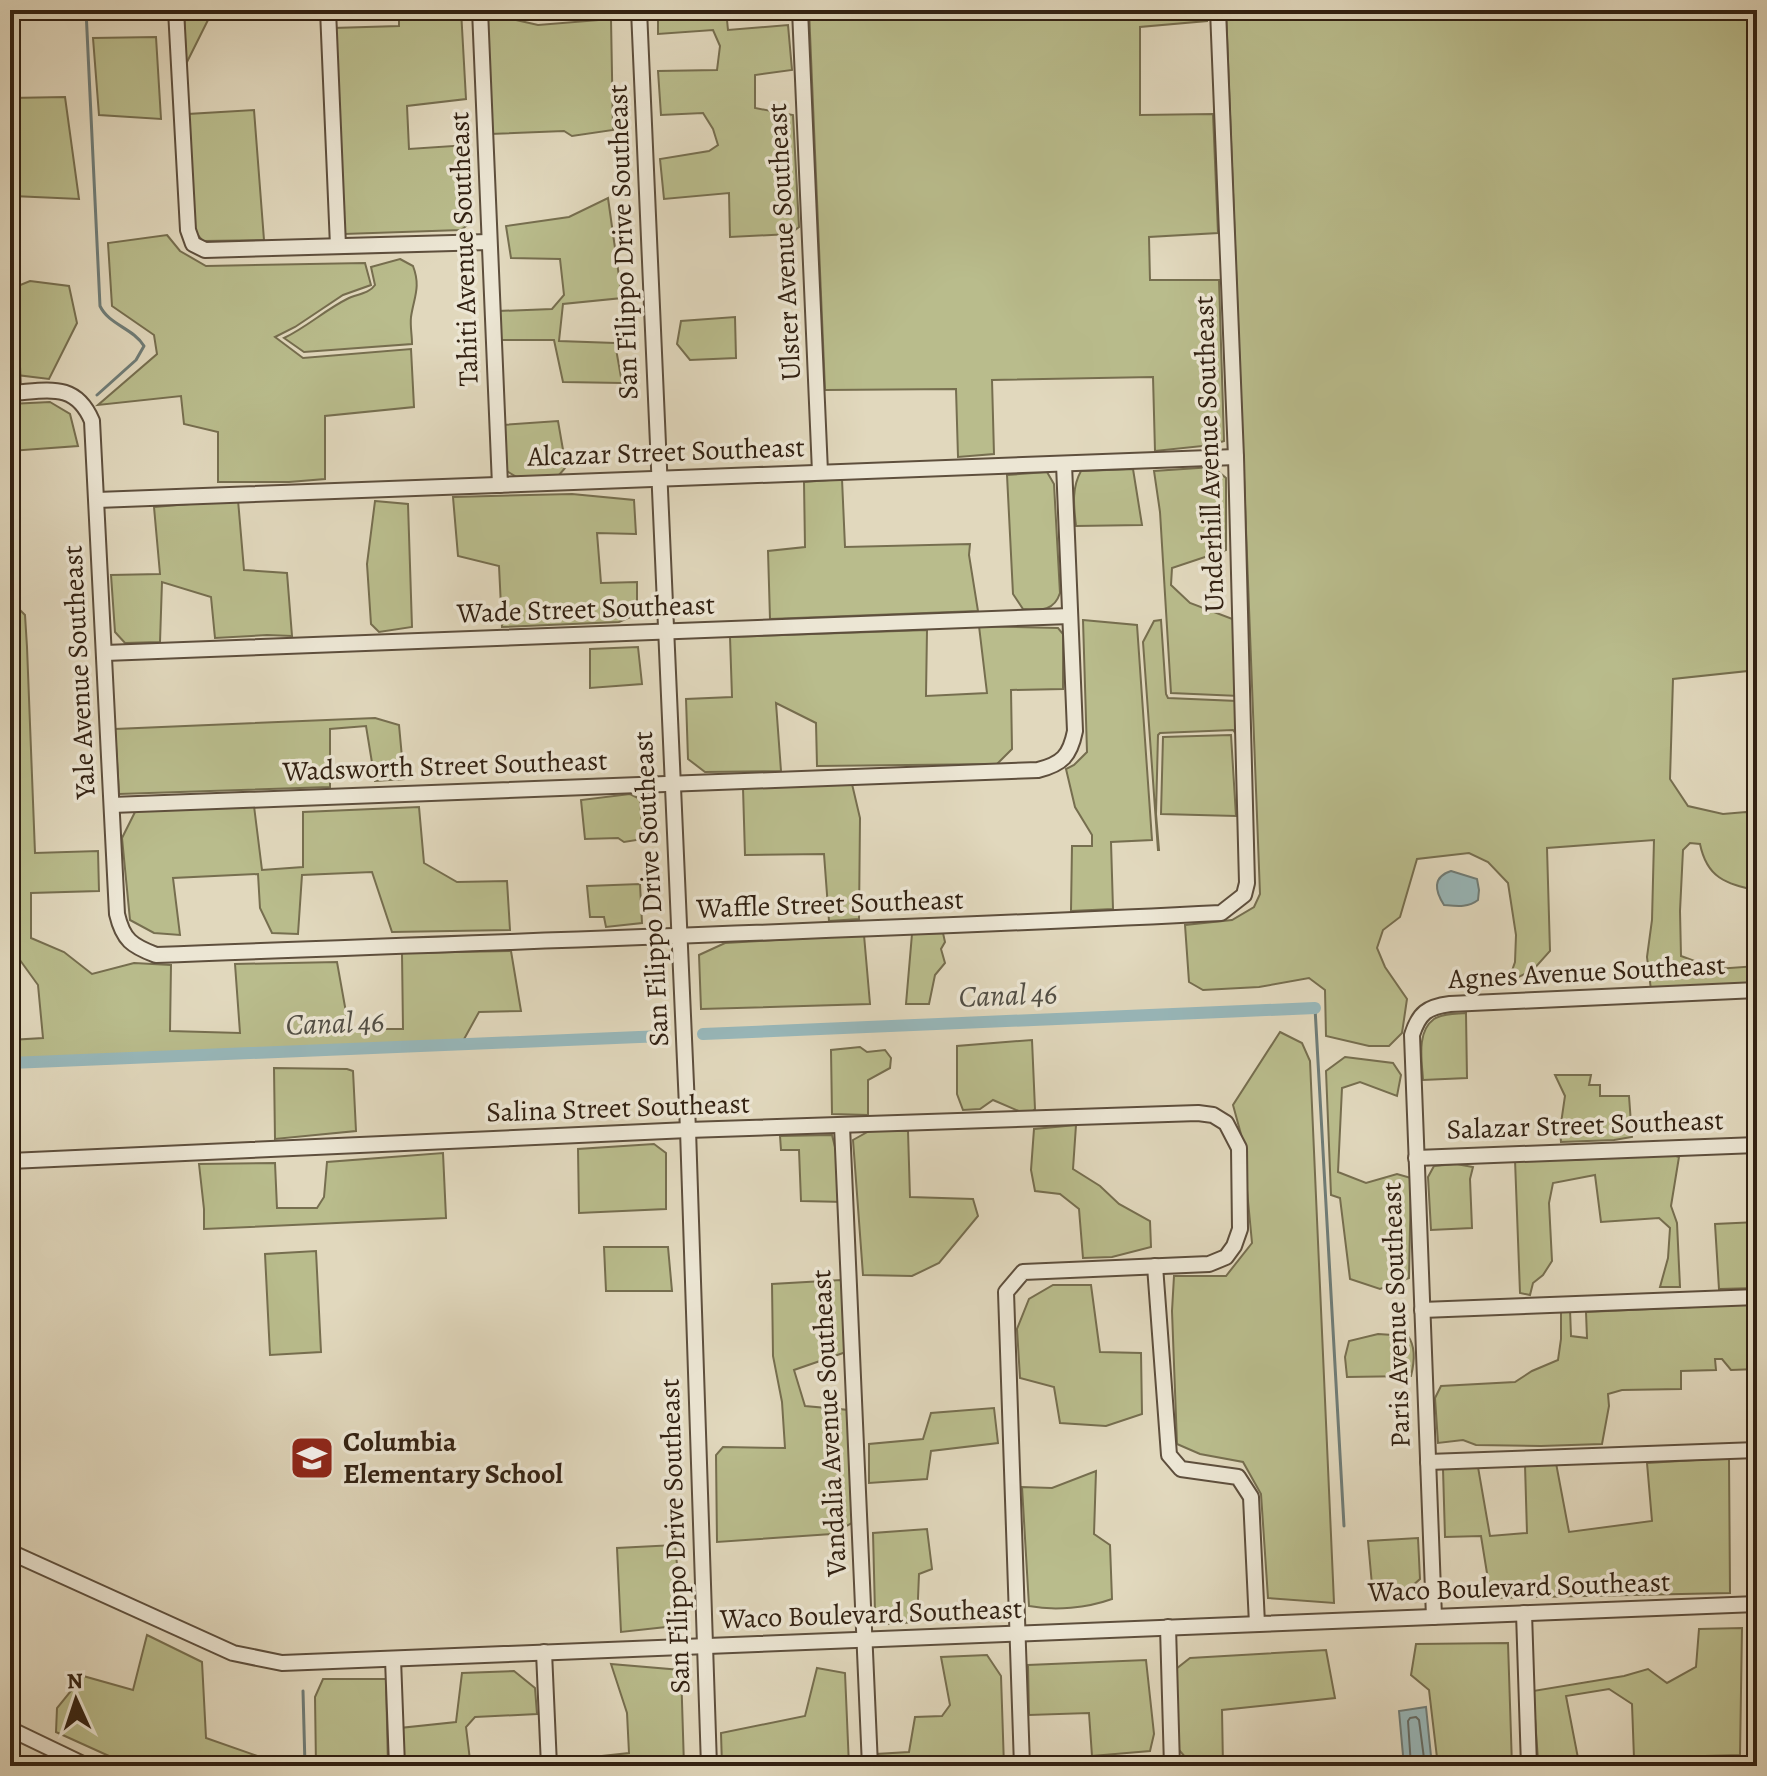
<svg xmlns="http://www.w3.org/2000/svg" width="1767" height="1776" viewBox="0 0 1767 1776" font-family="Alegreya,serif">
<rect width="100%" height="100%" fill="#e1d8bd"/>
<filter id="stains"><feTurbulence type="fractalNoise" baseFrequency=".0025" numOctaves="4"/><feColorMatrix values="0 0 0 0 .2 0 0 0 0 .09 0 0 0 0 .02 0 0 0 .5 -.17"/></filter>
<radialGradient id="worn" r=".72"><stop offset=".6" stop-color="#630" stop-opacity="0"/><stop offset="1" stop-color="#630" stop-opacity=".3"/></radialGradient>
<g fill="#b9bc8c" stroke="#766e4f" stroke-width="2">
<path d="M184,10H213L186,64Z"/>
<path d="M399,10H461L466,99L407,106L409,149L468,145L471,203L470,223L461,230L344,234L333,28L399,26Z"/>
<path d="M658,10H726L728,30L788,25L792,70L755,75V108L793,115L799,227L790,234L730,237L729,193L664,199L660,159L709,151L718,145L713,129L703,113L661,115L658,71L717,70L720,46L713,30L658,34Z"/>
<path d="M809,10H1207V21L1140,27V115L1213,114L1218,233L1149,237L1150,280H1219L1224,441L1212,445L1155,451L1153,377L992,380L994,454L958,457L956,389L825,390Z"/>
<path d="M1226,10H1757V630L1753,644L1757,647V670L1673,679L1670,779L1688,806L1723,814L1746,812L1757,817V891C1725,883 1707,878 1700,844L1690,843L1683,850L1680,911L1681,956L1716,969L1757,966V986L1651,990L1647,957L1652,920L1654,840L1547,848L1550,951L1533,970L1508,982L1515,962L1516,935L1508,883L1488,862L1469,853L1417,859L1400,917L1383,930L1377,948L1385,967L1407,999L1402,1033L1389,1046H1369L1326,1036L1325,990L1309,978L1259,987L1203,990L1189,982L1185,925L1232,920L1254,907L1260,894Z"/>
<path d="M484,17H503L538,25L611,19L613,130L572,136L564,131L490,134Z"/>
<path d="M156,37L161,119L99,115L93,38Z"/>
<path d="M65,97L79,199L13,196L10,146V98Z"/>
<path d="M254,110L264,240L203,241L194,231L188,114Z"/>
<path d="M608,198L622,298L563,304L559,341L615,343L622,383L563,382L554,340H501L498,311L552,309L564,295L560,259L511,258L506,226L569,217Z"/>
<path d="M167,235L180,251L206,266L365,263L371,285L343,295L295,327L275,337L303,358L411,349L414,407L325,416V479L289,482H218V432L184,424L181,396L98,405L157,354L154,335L112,306L108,243Z"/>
<path d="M400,259L413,266C421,287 414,297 411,317C410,326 412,335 412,344L304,352L284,338C307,327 325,310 347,299C357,294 369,294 375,285L371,267Z"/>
<path d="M30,281L69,286L77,323L49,379L17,375L13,288Z"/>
<path d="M735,317L736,358L690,360L677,344L681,321Z"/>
<path d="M50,402L70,414L78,446L10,451V404Z"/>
<path d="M558,421L566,467L559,475L520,479L505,470L502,425Z"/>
<path d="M1213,467L1226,478V550L1172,568L1171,585L1190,603L1235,620L1239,696L1171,693L1160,512L1154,471Z"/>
<path d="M1133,469L1142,525L1076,526C1074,507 1071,489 1081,471Z"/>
<path d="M1047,472L1054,484L1060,593C1054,612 1040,610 1023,609L1013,594L1007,475Z"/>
<path d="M842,479L845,547L970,544L969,555L978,611L770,619L768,551L805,547L804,482Z"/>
<path d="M572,494L634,500L636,534L597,533L601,583L637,582V614L619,622L502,627L499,566L458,556L453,497Z"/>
<path d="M238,500L244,570L287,573L292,636L267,635L215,638L211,597L162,582L160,642L125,643L115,632L111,575L160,574L154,507Z"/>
<path d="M375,501L408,504L412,627L379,632L371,624L367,564Z"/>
<path d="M10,610H20L25,615L27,647L35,853L98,851L99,891L31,893V938L64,952L92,974L134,963L171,965L170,1031L240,1033L235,964L337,962L349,1029H403L402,953L511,951L521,1011L479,1012L463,1041L10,1060V1040L43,1038L38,985L17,956L10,953Z"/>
<path d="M1083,620L1137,625L1152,840L1111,842L1113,909L1071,911L1072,846H1092V835L1075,807L1066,769L1074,765L1087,752Z"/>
<path d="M1161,620L1166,694L1168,698L1237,701L1239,794L1236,734L1233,730L1160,733L1158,735L1156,814L1159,850H1158L1143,642L1154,621Z"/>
<path d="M979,626L1058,628L1063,634V689L1011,690L1012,749L997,764L817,766L816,723L776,703L781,771L705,772L688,759L686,699L732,697L730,637L927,630L926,696L987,693Z"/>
<path d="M638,647L642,684L590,688V649Z"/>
<path d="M375,718L399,725L404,779L375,781L366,726L330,729V787L119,794L115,729Z"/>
<path d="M1231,735L1236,816L1161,814L1163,737Z"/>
<path d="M852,784L860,818L859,919L829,921L824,854L745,855L743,788Z"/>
<path d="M630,794L640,799L643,839L624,842L618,838L585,839L581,800Z"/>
<path d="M254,806L262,870L303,867V812L419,807L424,863L457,882L507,881L510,930L392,932L372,872L302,875L298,934L272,933L260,908L258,874L173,878L180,935L154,933L130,920L122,838L136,810Z"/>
<path d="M640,884L642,923L606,927L604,917H590L587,886Z"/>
<path d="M943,933L945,942L941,949L945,963L935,975L929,1004H906L912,934Z"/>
<path d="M864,935L870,1004L701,1009L699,955L725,943Z"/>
<path d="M1466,1013L1467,1078L1423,1080C1422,1061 1416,1032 1434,1019C1443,1013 1456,1014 1466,1013Z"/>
<path d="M1280,1032L1302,1043L1310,1061L1334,1603L1268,1598L1261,1494L1243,1462L1200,1454L1177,1444L1172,1311L1174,1276H1226L1252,1243L1242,1138L1233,1105Z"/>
<path d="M1032,1040L1035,1109L1033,1111L1021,1112L993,1100L980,1109L963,1110L957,1094V1046Z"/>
<path d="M860,1047L867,1052L885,1050L891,1058L890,1068L868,1080V1115L832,1114L831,1050Z"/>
<path d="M1345,1057L1393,1063L1401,1075L1397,1096L1360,1082L1342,1088L1338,1172L1366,1183L1397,1174L1411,1178L1409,1278L1380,1289L1350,1279L1340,1198L1331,1195L1326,1071Z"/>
<path d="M274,1068L347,1069L353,1071L356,1131L275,1139Z"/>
<path d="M1555,1075H1591L1589,1085H1600V1096H1629L1632,1137L1614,1140L1561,1142L1560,1130L1565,1096Z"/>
<path d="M1076,1125L1073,1169L1100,1186L1119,1204L1150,1221L1151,1247L1112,1257L1083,1258L1079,1209L1060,1194L1035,1191L1031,1170L1034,1129Z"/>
<path d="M871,1130L908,1131L910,1197L973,1199L978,1216L939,1263L912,1276L863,1275L853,1140Z"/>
<path d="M832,1135L839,1163L844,1202L801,1201L799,1150H781L780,1136Z"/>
<path d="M654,1144L666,1153V1209L579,1213L578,1149Z"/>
<path d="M443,1153L446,1218L204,1229V1209L199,1164L275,1163L277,1208H317L324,1197L327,1162Z"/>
<path d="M1667,1153L1679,1157L1671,1206L1677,1223L1680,1287H1660L1668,1258L1670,1228L1659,1218L1601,1222L1595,1175L1553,1183L1549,1203L1552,1261L1543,1275L1533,1283L1530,1295L1520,1293L1515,1160H1575Z"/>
<path d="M1456,1164L1473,1167L1470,1179L1472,1228L1431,1230L1428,1177L1434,1166Z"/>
<path d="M1757,1222V1288L1719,1289L1715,1224Z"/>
<path d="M604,1247H668L672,1291H606Z"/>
<path d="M316,1251L321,1352L270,1355L265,1254Z"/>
<path d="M841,1280L845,1290L846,1352L794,1370L805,1406L849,1410L854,1495L852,1523L832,1534L717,1542L716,1455L723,1447L785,1448L782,1402L773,1356L772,1284Z"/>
<path d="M1053,1285H1091L1100,1352L1141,1353L1142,1414L1106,1426L1060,1423L1054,1387L1020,1378L1017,1329L1029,1299Z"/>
<path d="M1757,1304V1369L1731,1370L1722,1359H1715L1716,1370L1681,1371V1389L1622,1390L1608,1394L1609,1406L1602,1444L1541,1446L1476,1445L1463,1440L1438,1443L1435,1398L1441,1386L1515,1382L1532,1371L1558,1360L1561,1339V1312L1570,1309L1571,1336L1587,1338L1586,1312Z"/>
<path d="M1378,1334L1408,1336C1416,1347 1414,1364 1411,1376L1347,1377L1345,1357L1349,1341Z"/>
<path d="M994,1408L998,1443L931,1451L927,1479L869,1483V1444L923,1439L931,1413Z"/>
<path d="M1729,1458L1730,1593L1491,1598L1481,1536L1445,1537L1443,1469L1478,1467L1490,1536L1527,1533L1525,1465L1556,1463L1569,1532L1652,1521L1647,1463Z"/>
<path d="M1096,1471L1094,1534L1110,1545L1112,1599C1087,1608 1055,1611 1029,1606L1022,1487L1052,1488Z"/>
<path d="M927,1529L932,1569L919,1574L917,1622L887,1624L875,1612L873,1533Z"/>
<path d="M1418,1538L1420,1579C1405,1594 1392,1595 1373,1596L1368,1541Z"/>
<path d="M675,1545C678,1572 681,1599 675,1626L621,1632L617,1548Z"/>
<path d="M1742,1628L1740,1755L1634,1758L1632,1704L1609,1689L1566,1696L1578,1758L1538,1760L1533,1691L1624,1676L1648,1669L1667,1683L1696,1667L1699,1629Z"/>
<path d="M147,1635L202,1662L206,1738L286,1766H131L56,1732L57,1708L83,1676L133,1690Z"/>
<path d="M1508,1643L1512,1766H1438L1429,1690L1411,1675L1416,1644Z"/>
<path d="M1326,1650L1335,1698L1222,1710L1223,1766H1193L1179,1750L1176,1669L1190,1658Z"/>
<path d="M987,1655L1001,1676L1004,1766H877L876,1754L909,1752L915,1717L942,1716L950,1705L941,1657Z"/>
<path d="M1146,1660L1154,1734L1150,1751L1092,1756L1089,1713L1029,1715L1028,1665Z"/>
<path d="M611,1664L681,1670L684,1766H572L575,1759L629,1753L627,1713Z"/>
<path d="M817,1668L845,1673L849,1766H787V1764L722,1766L721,1733L805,1716Z"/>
<path d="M514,1671L535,1688L537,1714L475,1717L466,1727L470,1760H479L480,1766H401L400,1728L456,1722L462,1673Z"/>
<path d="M323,1679H386L388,1766H316L315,1697Z"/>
</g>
<g fill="#98b8bb" stroke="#6f7c77" stroke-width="2">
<path d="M1451,871L1477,879L1479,890L1478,900C1468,908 1456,906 1444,905C1435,891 1432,877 1451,871Z"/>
<path d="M1426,1707L1432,1766H1404L1399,1711Z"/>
</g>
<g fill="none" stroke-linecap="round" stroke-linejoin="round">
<path stroke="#656c66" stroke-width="2" d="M1411,1766L1408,1721L1410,1718L1416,1717L1419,1720L1425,1766"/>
<g stroke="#6f7c77" stroke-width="3">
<path d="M86,10L100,306C109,325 133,328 144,346L136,360L97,395"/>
<path d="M1315,1008L1344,1526"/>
<path d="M303,1691L305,1766"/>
</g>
<g stroke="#98b8bb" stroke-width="12">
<path d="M703,1034L1315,1008"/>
<path d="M10,1063L663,1036"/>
</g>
<g stroke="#5e4f3d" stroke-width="18">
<g id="minor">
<path d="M176,10L188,230L193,244L205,250L489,242"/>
<path d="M328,10L338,246"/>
<path d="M480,10L500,485"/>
<path d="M639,10L688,1130L709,1766"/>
<path d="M800,10L820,472"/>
<path d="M10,315L13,393"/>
<path d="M10,393C47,391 75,381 92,421L117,914C123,940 132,946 156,955C511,941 866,931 1221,913L1244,895L1247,883L1236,457L1218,10"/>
<path d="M97,500L1236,457"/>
<path d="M105,653L1070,616"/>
<path d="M112,805L1038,770C1062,764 1070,756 1075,731L1064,464"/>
<path d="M842,1126L870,1766"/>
<path d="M1416,1158L1757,1145"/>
<path d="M10,1161L688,1130L1198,1113L1213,1115L1226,1123L1239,1148L1240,1229L1234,1246L1226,1257L1209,1264L1023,1272L1006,1292L1022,1766"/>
<path d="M1155,1266L1169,1455L1181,1469L1238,1477L1251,1497L1257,1624"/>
<path d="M1422,1310L1757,1297"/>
<path d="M1428,1462L1757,1450"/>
<path d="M10,1552L233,1653L282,1663L1757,1604"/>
<path d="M1524,1613L1529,1766"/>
<path d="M1434,1617L1412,1035C1419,1013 1427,1007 1450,1004L1757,990"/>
<path d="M1168,1627L1172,1766"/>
<path d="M544,1652L549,1766"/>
<path d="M393,1659L397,1766"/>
<path d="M10,1729L87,1766"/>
<path d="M1702,1766L1757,1764"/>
</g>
</g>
<use href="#minor" stroke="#ece6d4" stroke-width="14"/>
</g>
<defs>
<g id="school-square" transform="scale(2.3)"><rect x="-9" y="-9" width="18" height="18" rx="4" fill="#8f2418" stroke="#ece6d4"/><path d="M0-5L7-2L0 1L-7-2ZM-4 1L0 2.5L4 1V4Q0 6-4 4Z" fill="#fff"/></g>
</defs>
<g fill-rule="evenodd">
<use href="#school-square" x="312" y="1458"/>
</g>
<g text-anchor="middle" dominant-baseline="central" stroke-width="7" stroke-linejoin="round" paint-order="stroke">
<g font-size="28" fill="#322112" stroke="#ece6d4">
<text transform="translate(623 242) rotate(-92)">San Filippo Drive Southeast</text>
<text transform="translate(784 242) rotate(-93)">Ulster Avenue Southeast</text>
<text transform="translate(464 249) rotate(-92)">Tahiti Avenue Southeast</text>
<text transform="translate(666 452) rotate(-2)">Alcazar Street Southeast</text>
<text transform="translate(1209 454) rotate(-92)">Underhill Avenue Southeast</text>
<text transform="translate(586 609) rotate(-2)">Wade Street Southeast</text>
<text transform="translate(79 672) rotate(-93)">Yale Avenue Southeast</text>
<text transform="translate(445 766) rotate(-2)">Wadsworth Street Southeast</text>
<text transform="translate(651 889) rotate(-93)">San Filippo Drive Southeast</text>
<text transform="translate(830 904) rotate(-2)">Waffle Street Southeast</text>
<text transform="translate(1587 972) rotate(-3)">Agnes Avenue Southeast</text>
<text transform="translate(618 1108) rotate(-2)">Salina Street Southeast</text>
<text transform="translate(1585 1125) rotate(-2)">Salazar Street Southeast</text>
<text transform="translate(1396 1315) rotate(-92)">Paris Avenue Southeast</text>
<text transform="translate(829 1423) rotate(-93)">Vandalia Avenue Southeast</text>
<text transform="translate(675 1536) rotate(-92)">San Filippo Drive Southeast</text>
<text transform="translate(1519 1587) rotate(-2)">Waco Boulevard Southeast</text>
<text transform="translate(871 1614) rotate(-2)">Waco Boulevard Southeast</text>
</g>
<g font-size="28" font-weight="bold" fill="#322112" stroke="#ece6d4" text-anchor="start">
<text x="343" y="1442">Columbia<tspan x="343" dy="32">Elementary School</tspan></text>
</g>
<g font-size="30" font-style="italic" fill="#514e45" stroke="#ece6d4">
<text transform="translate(1008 995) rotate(-2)">Canal 46</text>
<text transform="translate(335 1023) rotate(-2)">Canal 46</text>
</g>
</g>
<rect width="1767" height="1776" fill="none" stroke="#e1d8bd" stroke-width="40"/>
<rect x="12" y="12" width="1743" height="1752" fill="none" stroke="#322112" stroke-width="4"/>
<rect x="20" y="20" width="1727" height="1736" fill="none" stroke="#322112" stroke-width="2"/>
<g transform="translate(76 1700) rotate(357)" stroke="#ece6d4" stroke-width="6" paint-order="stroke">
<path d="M0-6L14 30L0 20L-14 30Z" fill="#322112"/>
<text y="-12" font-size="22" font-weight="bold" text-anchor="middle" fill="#322112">N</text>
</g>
<rect width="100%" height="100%" filter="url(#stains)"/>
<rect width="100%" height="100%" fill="url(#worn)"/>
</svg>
